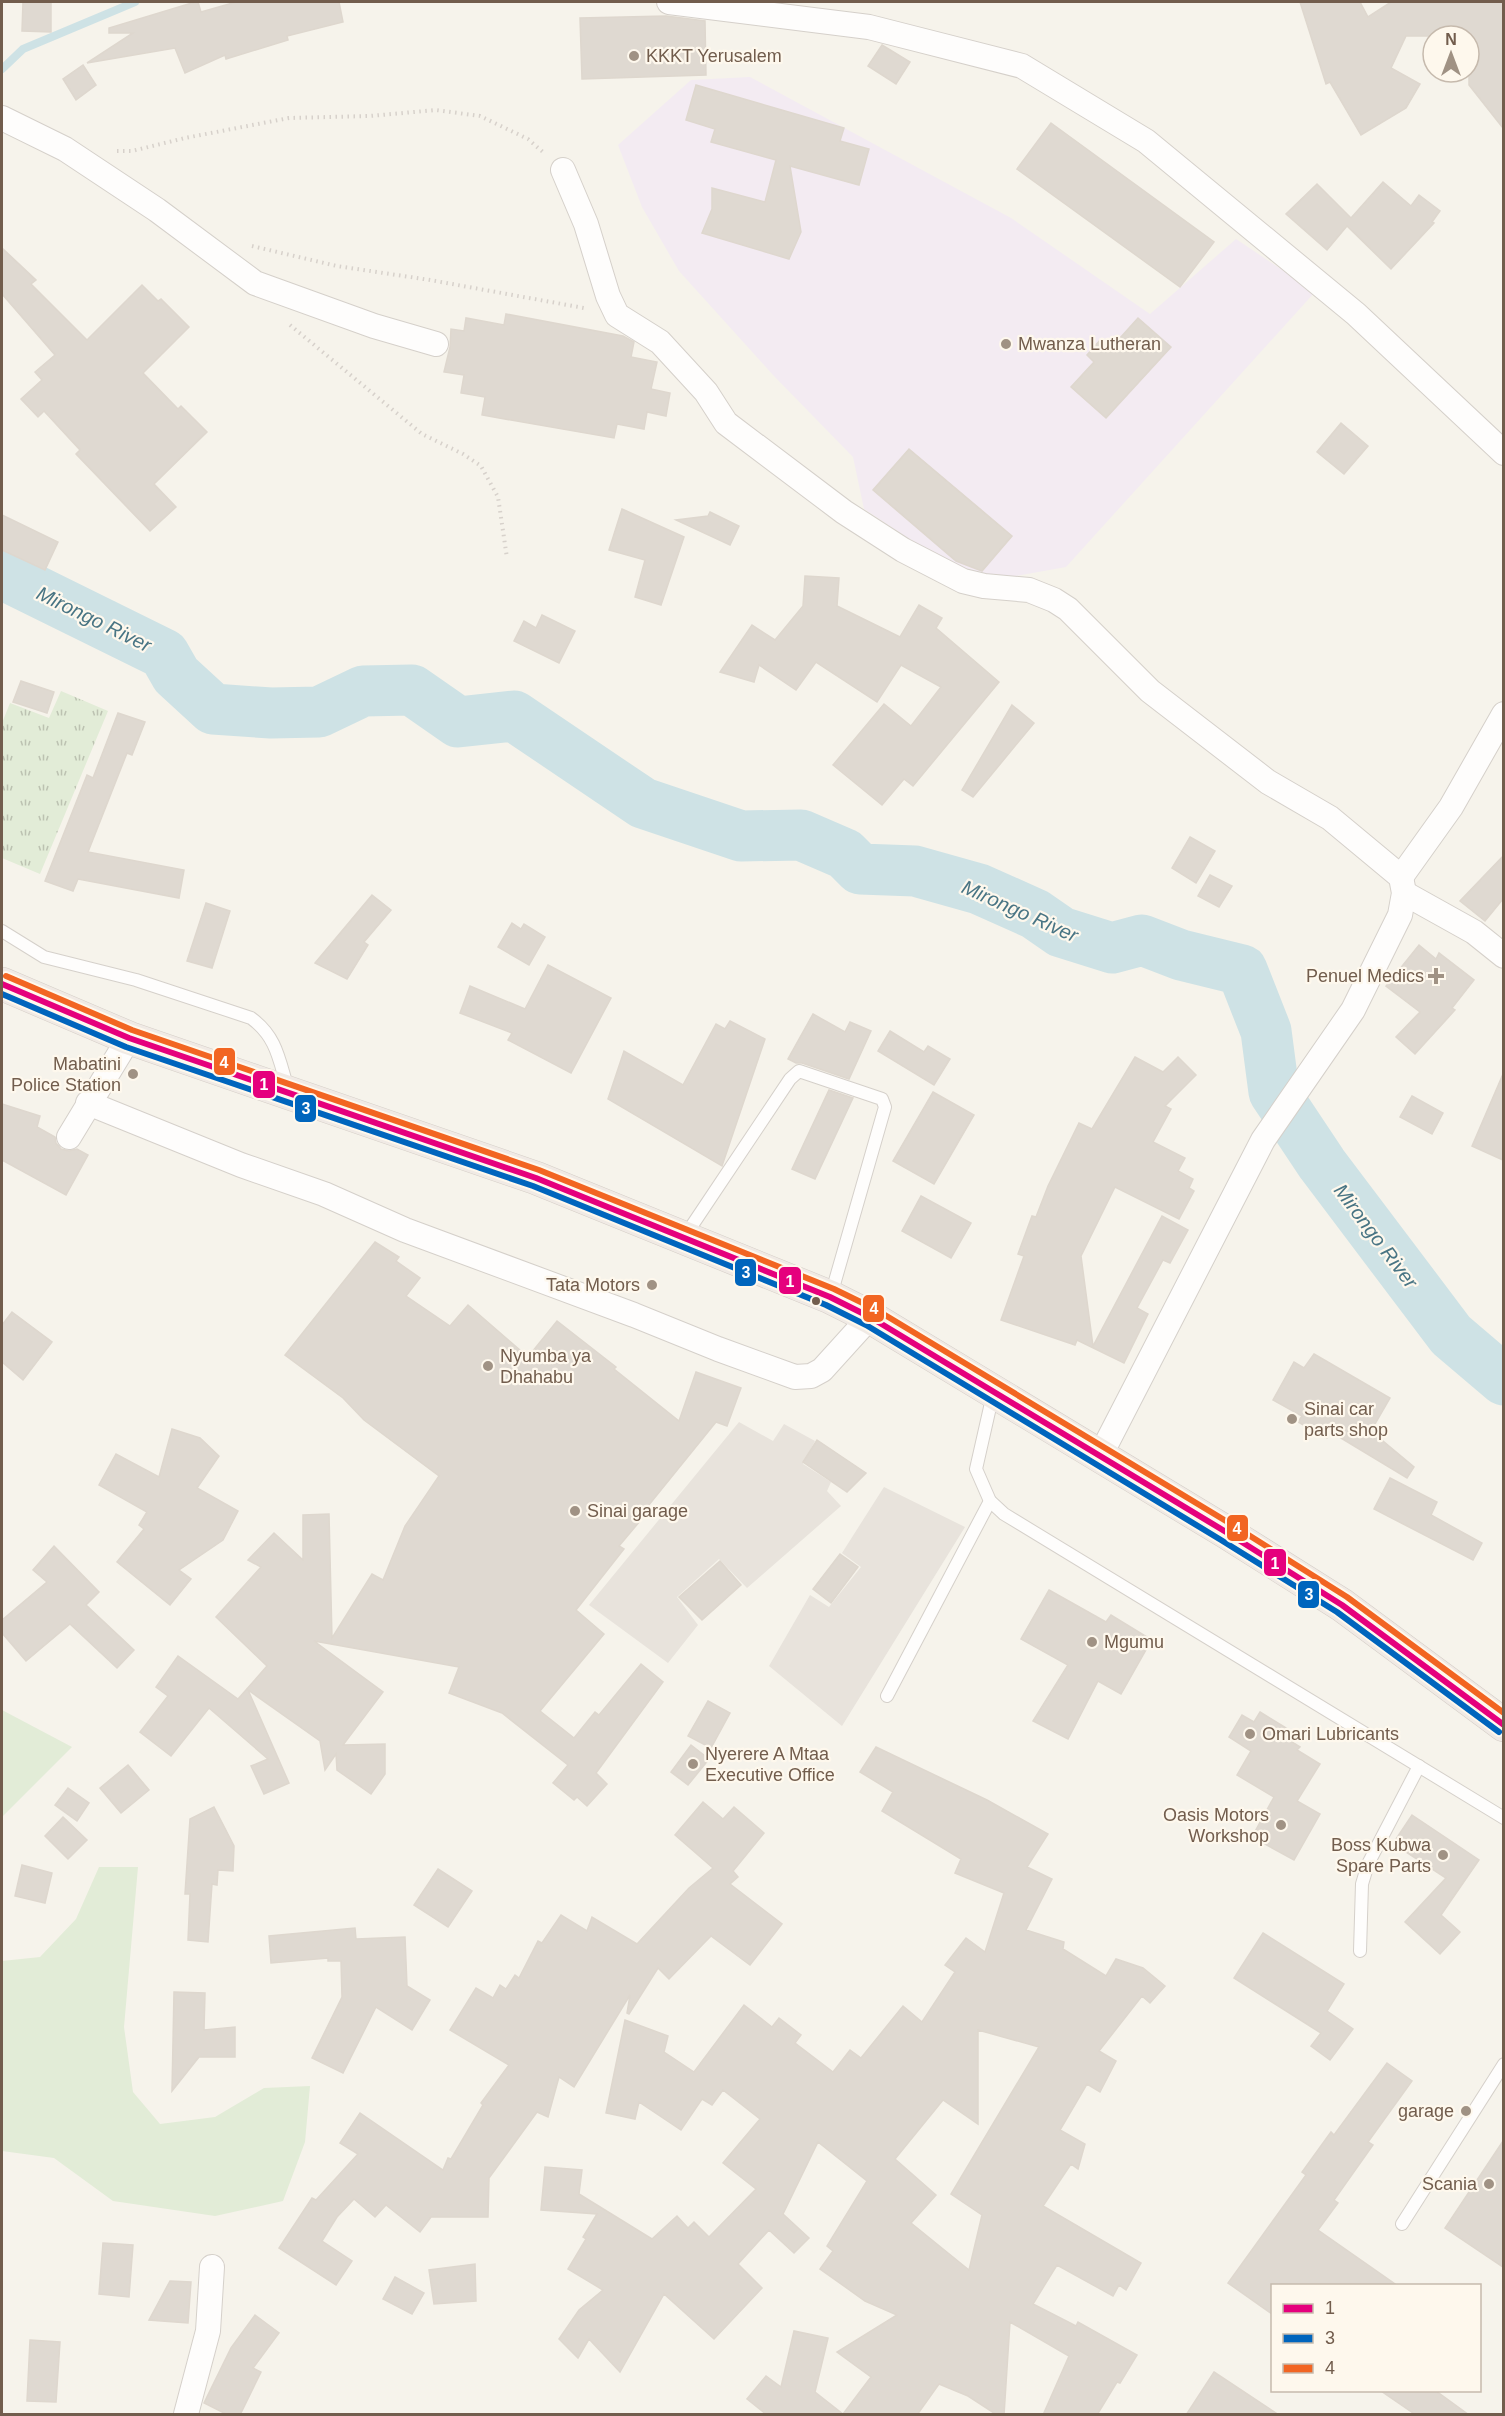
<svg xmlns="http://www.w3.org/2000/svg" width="1505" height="2416" viewBox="0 0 1505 2416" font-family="Arial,sans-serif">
<defs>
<pattern id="park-tufts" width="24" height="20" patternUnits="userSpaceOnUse" patternTransform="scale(1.5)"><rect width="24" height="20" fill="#e2ecd7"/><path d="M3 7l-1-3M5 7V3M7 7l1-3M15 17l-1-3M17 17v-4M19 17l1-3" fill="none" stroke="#bcc2b1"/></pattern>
</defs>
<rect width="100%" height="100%" fill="#f6f3eb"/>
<g fill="#e8e3dc">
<path d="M739,1422L773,1441L784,1424L815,1441L803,1464L831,1482L827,1491L841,1506L747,1588L719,1559L677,1597L698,1625L668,1663L589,1605Z"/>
<path d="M884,1487L965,1527L842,1726L769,1666L810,1595L829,1607L861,1567L842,1553Z"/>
</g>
<path fill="#f3ebf2" d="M750,77L1011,218L1150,314L1236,239L1315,292L1066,567L976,583L864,509L853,457L773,375L679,271L642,207L618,145L691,80Z"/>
<g fill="#e2ecd7">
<path d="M2,1710L72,1747L2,1817Z"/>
<path d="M99,1867H138L124,2027L133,2092L160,2124L215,2117L264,2088L310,2086L305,2142L283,2201L215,2216L113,2201L54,2158L2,2151V1961L40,1957L76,1919Z"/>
</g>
<path fill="url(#park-tufts)" d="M61,691L108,711L40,874L2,858V723L10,703L49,718Z"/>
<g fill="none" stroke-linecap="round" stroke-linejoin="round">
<path stroke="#cee2e5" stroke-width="8" d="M2,69L23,49L135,2"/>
<path stroke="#cee2e5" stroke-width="51" d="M2,574L164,654L176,675L213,709L271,713L319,712L363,691L412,690L458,722L514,716L643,803L741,836L801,835L845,854L860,869L915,871L979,889L1035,914L1061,932L1112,948L1142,940L1181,955L1242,970L1266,1031L1274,1092L1322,1164L1451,1335L1504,1380"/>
</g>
<g fill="#dfd9d1" stroke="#ded7ce" stroke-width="1.5" fill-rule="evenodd">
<path d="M23,2H51V32L22,31Z"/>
<path d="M195,2H198L201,12L236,2H339L343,22L287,36L288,40L226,59L225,55L185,73L175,48L87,63L133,33H109V28Z"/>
<path d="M1300,2H1360L1368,17L1391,2H1503V128L1469,85V36H1406L1391,68L1420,84L1406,108L1361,135L1330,82L1326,84Z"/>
<path d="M666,16L705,21L706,75L582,79L580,18Z"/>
<path d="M882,45L910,62L896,84L868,66Z"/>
<path d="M83,65L96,85L76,100L63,79Z"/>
<path d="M696,85L844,128L840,141L869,149L859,185L790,166L801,232L789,259L702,233L712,209V188L765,202L776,160L711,142L715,129L686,120Z"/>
<path d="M1051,123L1214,242L1180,287L1017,169Z"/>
<path d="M1383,182L1411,206L1419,195L1440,211L1432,222L1434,223L1391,269L1347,226L1327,250L1286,214L1317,184L1351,218Z"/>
<path d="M2,248L36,280L31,284L87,340L142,285L158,301L161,299L189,327L143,373L178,409L181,406L207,432L154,484L176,507L150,531L76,454L80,450L44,411L38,417L21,399L42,380L35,372L55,355L2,294Z"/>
<path d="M506,314L623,336L634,342L631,357L657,362L651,389L670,393L666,416L647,412L644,429L617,424L614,438L482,415L485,397L461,393L464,375L444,372L450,347L451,329L464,331L466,318L504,325Z"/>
<path d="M1138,318L1171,347L1106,418L1071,387L1094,362L1087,355L1101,339L1111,348Z"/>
<path d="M1341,423L1368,446L1344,474L1317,452Z"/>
<path d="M909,449L1012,536L982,571L956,561L873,490Z"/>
<path d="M622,509L684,537L661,605L635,597L645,560L609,550Z"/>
<path d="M710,512L739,526L730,545L676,520L708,516Z"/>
<path d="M2,515L58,542L45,570L2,550Z"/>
<path d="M805,576L839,578L837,606L900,637L919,605L942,618L936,628L999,682L913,786L904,779L882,805L833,765L884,704L911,726L941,687L901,665L877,702L816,662L796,690L759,665L754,682L720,672L752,625L775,640L803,606Z"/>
<path d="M542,615L575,631L559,663L514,641L524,621L536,628Z"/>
<path d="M21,681L54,692L47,713L13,702Z"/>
<path d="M1012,705L1034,723L973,797L962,790Z"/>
<path d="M118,713L145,722L132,755L127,753L88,852L184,870L179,898L78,879L73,891L45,881L87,775L93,778Z"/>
<path d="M1190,837L1215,851L1196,883L1172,868Z"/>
<path d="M1503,856V899L1485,921L1460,901Z"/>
<path d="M1210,875L1232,886L1219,907L1198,896Z"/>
<path d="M372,895L391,910L364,942L368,945L347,979L315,963Z"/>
<path d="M206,903L230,911L212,968L187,961Z"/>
<path d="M512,923L521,929L524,924L545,937L529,965L498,947Z"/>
<path d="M1419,945L1436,959L1439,953L1474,980L1452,1008L1455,1010L1415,1054L1396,1037L1420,1012L1386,986Z"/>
<path d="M548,965L611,998L571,1073L508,1040L512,1033L460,1013L470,986L525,1009Z"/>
<path d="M813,1014L845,1032L850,1022L871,1031L849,1079L802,1063H796L788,1059Z"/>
<path d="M730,1021L765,1039L722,1166L608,1099L624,1051L683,1085L716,1024L725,1029Z"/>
<path d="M890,1031L924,1052L928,1046L950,1059L934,1085L878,1051Z"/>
<path d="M1135,1057L1163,1072L1178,1057L1196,1075L1165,1106L1171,1109L1153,1142L1185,1158L1178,1171L1193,1179L1189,1188L1194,1191L1179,1219L1115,1187L1081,1256L1093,1346L1162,1216L1188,1230L1170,1263L1163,1260L1137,1308L1148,1314L1124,1363L1077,1340L1075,1345L1001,1320L1024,1256L1018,1254L1032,1216L1036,1217L1048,1186L1079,1123L1092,1129Z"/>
<path d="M1503,1074V1160L1472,1146Z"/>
<path d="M829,1090L853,1098L815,1179L792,1169Z"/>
<path d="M933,1092L974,1115L934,1184L893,1161Z"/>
<path d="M1412,1096L1443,1113L1432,1134L1400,1117Z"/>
<path d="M2,1104L40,1116L37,1127L55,1137L56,1143L61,1149L69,1151L77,1149L88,1155L66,1195L2,1160Z"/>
<path d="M921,1196L971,1223L951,1258L902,1231Z"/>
<path d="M375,1242L399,1257L396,1261L420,1278L406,1296L450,1326L468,1305L528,1357L557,1321L616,1367L614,1369L679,1421L696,1372L741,1388L727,1426L716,1422L648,1506L651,1508L619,1546L624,1549L576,1610L604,1634L540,1711L574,1738L595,1712L599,1715L641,1664L663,1682L596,1773L607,1784L587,1806L577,1797L574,1800L553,1783L568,1765L502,1713L449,1693L459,1667L314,1641L383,1692L343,1745L385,1744V1774L371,1794L337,1770L336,1754L325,1770L320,1741L248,1690L289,1783L264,1794L251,1766L268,1759L209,1708L171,1756L140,1732L168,1696L156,1687L178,1656L238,1699L267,1666L216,1617L261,1567L248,1560L274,1533L303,1560V1515L329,1514L332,1638L372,1574L383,1580L405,1526L439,1476L364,1420L343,1398L285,1355Z"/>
<path d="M12,1312L52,1342L23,1380L2,1362V1325Z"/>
<path d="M1314,1354L1390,1398L1371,1431L1414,1467L1407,1478L1331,1432L1327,1438L1298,1422L1302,1416L1273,1400L1294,1362L1304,1368Z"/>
<path d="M172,1429L200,1438L219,1456L197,1488L238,1511L223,1540L179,1570L191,1579L170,1605L117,1562L144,1529L139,1525L147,1512L99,1485L116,1454L159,1477Z"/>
<path d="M817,1440L866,1473L847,1492L803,1462Z"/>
<path d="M1390,1478L1437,1502L1431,1515L1482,1543L1473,1560L1374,1509Z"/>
<path d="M54,1546L99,1592L86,1605L134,1650L117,1668L70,1624L26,1661L2,1633V1620L47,1582L33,1570Z"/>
<path d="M840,1554L858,1567L831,1603L813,1589Z"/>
<path d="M720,1561L741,1585L702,1620L679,1597Z"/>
<path d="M1049,1590L1106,1622L1111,1615L1147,1637L1142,1645L1147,1648L1121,1694L1098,1681L1068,1739L1033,1721L1068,1665L1021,1639Z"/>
<path d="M708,1701L730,1713L711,1748L688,1736Z"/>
<path d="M1260,1712L1296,1734L1292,1742L1300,1747L1297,1750L1320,1764L1297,1801L1320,1814L1294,1860L1252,1837L1274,1797L1237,1775L1251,1751L1229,1737L1242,1715L1254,1722Z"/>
<path d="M691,1745L709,1759L688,1785L671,1772Z"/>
<path d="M876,1747L987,1800L1048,1834L1027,1867L1052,1879L1026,1930L1064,1942L1063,1949L1106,1976L1116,1959L1143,1968L1165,1986L1150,2003L1142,1996L1099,2051L1116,2061L1100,2092L1087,2084L1060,2130L1085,2144L1078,2169L1071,2164L1043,2206L1141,2263L1126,2290L1119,2285L1113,2296L1057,2265L1033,2304L1076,2326L1078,2322L1137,2355L1120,2383L1117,2382L1097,2415H1043L1069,2356L1010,2322L1004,2415H997L968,2396L939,2384L917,2415H767L747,2399L766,2376L781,2387L794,2331L828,2338L815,2392L843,2414L871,2377L837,2352L897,2315L865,2301L820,2269L833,2251L827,2246L867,2181L818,2142L783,2214L809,2238L794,2253L769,2230L738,2264L762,2288L714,2339L664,2294L620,2372L589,2339L578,2358L559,2339L579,2310L603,2290L568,2269L586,2239L583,2237L597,2214L541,2210L545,2167L582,2170L579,2194L652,2239L677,2216L688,2228L694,2222L709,2237L756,2189L723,2163L760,2119L723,2090L712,2105L702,2099L681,2130L639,2102L635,2119L606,2113L625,2020L668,2036L664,2052L694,2072L744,2005L772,2027L779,2018L801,2035L795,2043L833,2072L850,2050L861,2058L903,2006L922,2022L955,1972L945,1965L966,1938L985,1952L1004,1893L955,1873L961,1859L882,1811L893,1792L860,1772ZM978,2030L1039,2047L951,2194L982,2215L969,2270L911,2223L936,2195L895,2159L943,2100L978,2124Z"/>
<path d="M128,1765L149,1790L121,1813L100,1788Z"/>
<path d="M68,1788L89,1803L77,1821L55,1805Z"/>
<path d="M703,1802L723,1819L734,1807L764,1833L733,1871L738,1877L730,1884L782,1924L750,1965L711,1936L669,1979L658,1968L629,2014L627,2013L630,1995L574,2087L559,2077L548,2117L537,2112L489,2178L488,2217H431L420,2232L386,2205L375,2217L354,2199L337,2217L322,2241L352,2261L336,2285L279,2248L312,2198L316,2200L358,2154L340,2143L360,2113L443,2170L448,2158L451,2159L483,2105L481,2103L509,2065L450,2030L476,1988L493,1998L500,1985L506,1989L515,1975L519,1978L538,1941L542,1943L561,1915L587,1931L592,1917L637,1944L689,1888L713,1868L675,1835Z"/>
<path d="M214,1807L234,1846L233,1871L218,1870L217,1885L212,1884L208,1942L188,1940L190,1894H185L190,1819Z"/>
<path d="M1412,1815L1479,1860L1441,1915L1460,1932L1440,1954L1405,1922L1446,1878L1403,1850L1406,1846L1396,1839Z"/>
<path d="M63,1817L87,1840L68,1859L45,1836Z"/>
<path d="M22,1865L52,1873L45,1903L15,1896Z"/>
<path d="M438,1869L472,1891L448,1927L414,1905Z"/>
<path d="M355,1928L356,1939L405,1937L407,1986L430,2000L412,2030L376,2007L343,2073L312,2058L342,1997L341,1961H328V1958L271,1963L269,1936Z"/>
<path d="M1263,1933L1344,1984L1327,2011L1353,2029L1330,2060L1311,2046L1321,2033L1234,1978Z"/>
<path d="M174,1992L205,1993L204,2030L235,2027V2057H199L172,2091Z"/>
<path d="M1387,2063L1412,2081L1368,2142L1373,2145L1334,2200L1338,2203L1318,2230L1398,2286H1272V2314L1228,2283L1306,2175L1302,2172L1331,2132L1334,2135Z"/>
<path d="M1503,2141V2267L1445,2228Z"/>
<path d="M103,2243L133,2245L129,2297L99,2294Z"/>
<path d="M475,2264L476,2301L434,2304L429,2270Z"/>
<path d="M395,2277L424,2293L412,2314L383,2299Z"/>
<path d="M170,2281L191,2282L188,2323L149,2320Z"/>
<path d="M255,2315L279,2333L253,2368L261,2372L240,2415H228L204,2403L231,2348Z"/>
<path d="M30,2340L60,2342L56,2402L27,2401Z"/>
<path d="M1214,2372L1279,2415H1186Z"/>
<path d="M1381,2391H1436L1469,2415H1416Z"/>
</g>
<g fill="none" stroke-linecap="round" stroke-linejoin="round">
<g stroke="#d5d0ca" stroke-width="14">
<g id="lane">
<path d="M2,931L44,957L136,980L251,1018C277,1037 279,1060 288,1089"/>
<path d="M685,1236L790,1079L799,1071L882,1099L885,1107L831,1295"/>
<path d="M993,1394L976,1469L990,1501L1004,1514L1504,1818"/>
<path d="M887,1696L990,1501"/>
<path d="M1360,1951L1362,1884L1368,1864L1419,1766"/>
<path d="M1402,2224L1504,2064"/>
</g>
</g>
<g stroke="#d5d0ca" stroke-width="26">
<g id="street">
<path d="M669,2L869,27L1022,66L1146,141L1356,314L1504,453"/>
<path d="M2,118L65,149L157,210L255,283L374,326L436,344"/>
<path d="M563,170L586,224L608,296L617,315L660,342L706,392L726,423L844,512L903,550L963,581L984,586L1029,590L1054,600L1068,609L1150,691L1268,782L1330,818L1401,877L1404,893L1400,915L1353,1010L1263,1140L1100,1456"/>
<path d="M1401,877L1451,807L1504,714"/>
<path d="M1404,893L1474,932L1504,956"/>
<path d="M88,1103L241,1165L324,1194L405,1230L634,1315L718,1349L795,1377L811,1376L822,1370L870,1317"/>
<path d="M69,1137L129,1038"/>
<path d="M186,2414L208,2331L212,2267"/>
</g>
</g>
<g stroke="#d5cec7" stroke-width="34">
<path id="highway" d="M2,984L129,1038L536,1178L830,1297L870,1317L1226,1532L1342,1605L1504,1725"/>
</g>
<g stroke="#d7d1cb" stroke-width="4" stroke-dasharray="1.5 4.5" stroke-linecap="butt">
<path d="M117,151H132L185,138L289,118L370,116L436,110L480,116L528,139L544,153"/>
<path d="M252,246L337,266L430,280L584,308"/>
<path d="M290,325L422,434L463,454L481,466L498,497L507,558"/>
</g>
<use href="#lane" stroke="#fefdfc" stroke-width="12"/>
<use href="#street" stroke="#fefdfc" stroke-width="24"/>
<use href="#highway" stroke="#f0eae5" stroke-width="33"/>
<g stroke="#fef8ed" stroke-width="10">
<path id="bus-1" d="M2,984L129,1038L536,1178L830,1297L870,1317L1226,1532L1342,1605L1504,1725"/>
</g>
<g stroke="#fef8ed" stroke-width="10">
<path id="bus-2" d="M2,994L126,1047L533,1186L826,1305L866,1325L1221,1540L1337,1612L1499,1732"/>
</g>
<g stroke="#fef8ed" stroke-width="10">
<path id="bus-3" d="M6,976L132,1030L539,1170L834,1289L875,1309L1231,1524L1347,1597L1504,1713"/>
</g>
<use href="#bus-1" stroke="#e5007d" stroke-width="6"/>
<use href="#bus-2" stroke="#0065bd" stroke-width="6"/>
<use href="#bus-3" stroke="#f26522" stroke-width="6"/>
</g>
<g fill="#a09284" stroke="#fef8ed" stroke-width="2">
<circle cx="634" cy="56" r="6"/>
<circle cx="1006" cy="344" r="6"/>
<path d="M1433 967h6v6h6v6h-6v6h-6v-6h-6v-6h6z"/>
<circle cx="133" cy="1074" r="6"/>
<circle cx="652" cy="1285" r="6"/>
<circle cx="488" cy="1366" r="6"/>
<circle cx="1292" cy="1419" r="6"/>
<circle cx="575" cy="1511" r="6"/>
<circle cx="1092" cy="1642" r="6"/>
<circle cx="1250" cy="1734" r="6"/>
<circle cx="693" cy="1764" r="6"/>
<circle cx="1281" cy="1825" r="6"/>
<circle cx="1443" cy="1855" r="6"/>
<circle cx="1466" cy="2111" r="6"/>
<circle cx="1489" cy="2184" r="6"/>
</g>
<circle fill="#725d4d" stroke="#fef8ed" stroke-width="2" cx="816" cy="1301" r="5"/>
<g text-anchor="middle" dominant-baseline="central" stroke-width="4.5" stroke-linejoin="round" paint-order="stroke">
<g font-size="18" fill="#725d4d" stroke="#fef8ed" text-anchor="start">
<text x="646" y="56">KKKT Yerusalem</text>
<text x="1018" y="344">Mwanza Lutheran</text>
<text x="1424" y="976" text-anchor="end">Penuel Medics</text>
<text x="121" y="1064" text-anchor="end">Mabatini<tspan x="121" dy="21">Police Station</tspan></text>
<text x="640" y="1285" text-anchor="end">Tata Motors</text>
<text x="500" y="1356">Nyumba ya<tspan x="500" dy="21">Dhahabu</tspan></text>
<text x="1304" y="1409">Sinai car<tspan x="1304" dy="21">parts shop</tspan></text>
<text x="587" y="1511">Sinai garage</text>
<text x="1104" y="1642">Mgumu</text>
<text x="1262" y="1734">Omari Lubricants</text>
<text x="705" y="1754">Nyerere A Mtaa<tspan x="705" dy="21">Executive Office</tspan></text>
<text x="1269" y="1815" text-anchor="end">Oasis Motors<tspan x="1269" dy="21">Workshop</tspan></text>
<text x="1431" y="1845" text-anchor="end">Boss Kubwa<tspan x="1431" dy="21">Spare Parts</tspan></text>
<text x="1454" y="2111" text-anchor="end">garage</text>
<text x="1477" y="2184" text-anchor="end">Scania</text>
</g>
<g font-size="20" font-style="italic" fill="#497584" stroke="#fef8ed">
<text transform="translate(94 619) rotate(26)">Mirongo River</text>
<text transform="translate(1020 911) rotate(24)">Mirongo River</text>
<text transform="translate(1376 1236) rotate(53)">Mirongo River</text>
</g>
</g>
<g stroke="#fef8ed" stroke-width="2">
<rect x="213" y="1047" width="23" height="29" rx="6" fill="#f26522"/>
<rect x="252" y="1070" width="24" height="29" rx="6" fill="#e5007d"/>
<rect x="294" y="1094" width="23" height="29" rx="6" fill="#0065bd"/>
<rect x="734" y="1258" width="23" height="29" rx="6" fill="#0065bd"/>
<rect x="778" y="1266" width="24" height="29" rx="6" fill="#e5007d"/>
<rect x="862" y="1294" width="23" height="29" rx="6" fill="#f26522"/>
<rect x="1226" y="1514" width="23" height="28" rx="6" fill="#f26522"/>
<rect x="1263" y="1548" width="24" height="29" rx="6" fill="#e5007d"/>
<rect x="1297" y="1580" width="23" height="29" rx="6" fill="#0065bd"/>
</g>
<g font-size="16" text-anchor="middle" font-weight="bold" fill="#fff">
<text x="224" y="1068">4</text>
<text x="264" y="1090">1</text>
<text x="306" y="1114">3</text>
<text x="746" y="1278">3</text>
<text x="790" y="1287">1</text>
<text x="874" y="1314">4</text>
<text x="1237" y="1534">4</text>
<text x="1275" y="1569">1</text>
<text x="1309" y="1600">3</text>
</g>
<rect width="1505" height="2416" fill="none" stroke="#725d4d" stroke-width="6"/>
<rect x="1271" y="2284" width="210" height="108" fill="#fef8ed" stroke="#c6baad" stroke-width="1.5"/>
<rect x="1283" y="2304" width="30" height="9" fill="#e5007d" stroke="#c6baad" stroke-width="1.5"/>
<text x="1325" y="2314" font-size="18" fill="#725d4d">1</text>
<rect x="1283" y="2334" width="30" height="9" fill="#0065bd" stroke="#c6baad" stroke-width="1.5"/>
<text x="1325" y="2344" font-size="18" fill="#725d4d">3</text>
<rect x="1283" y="2364" width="30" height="9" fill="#f26522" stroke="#c6baad" stroke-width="1.5"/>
<text x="1325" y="2374" font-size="18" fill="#725d4d">4</text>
<g transform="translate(1451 54)"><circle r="28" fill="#fef8ed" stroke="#c6baad" stroke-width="1.5"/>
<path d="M0-4.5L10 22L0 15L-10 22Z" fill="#a09284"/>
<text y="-9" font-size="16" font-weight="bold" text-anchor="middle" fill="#725d4d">N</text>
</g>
</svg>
